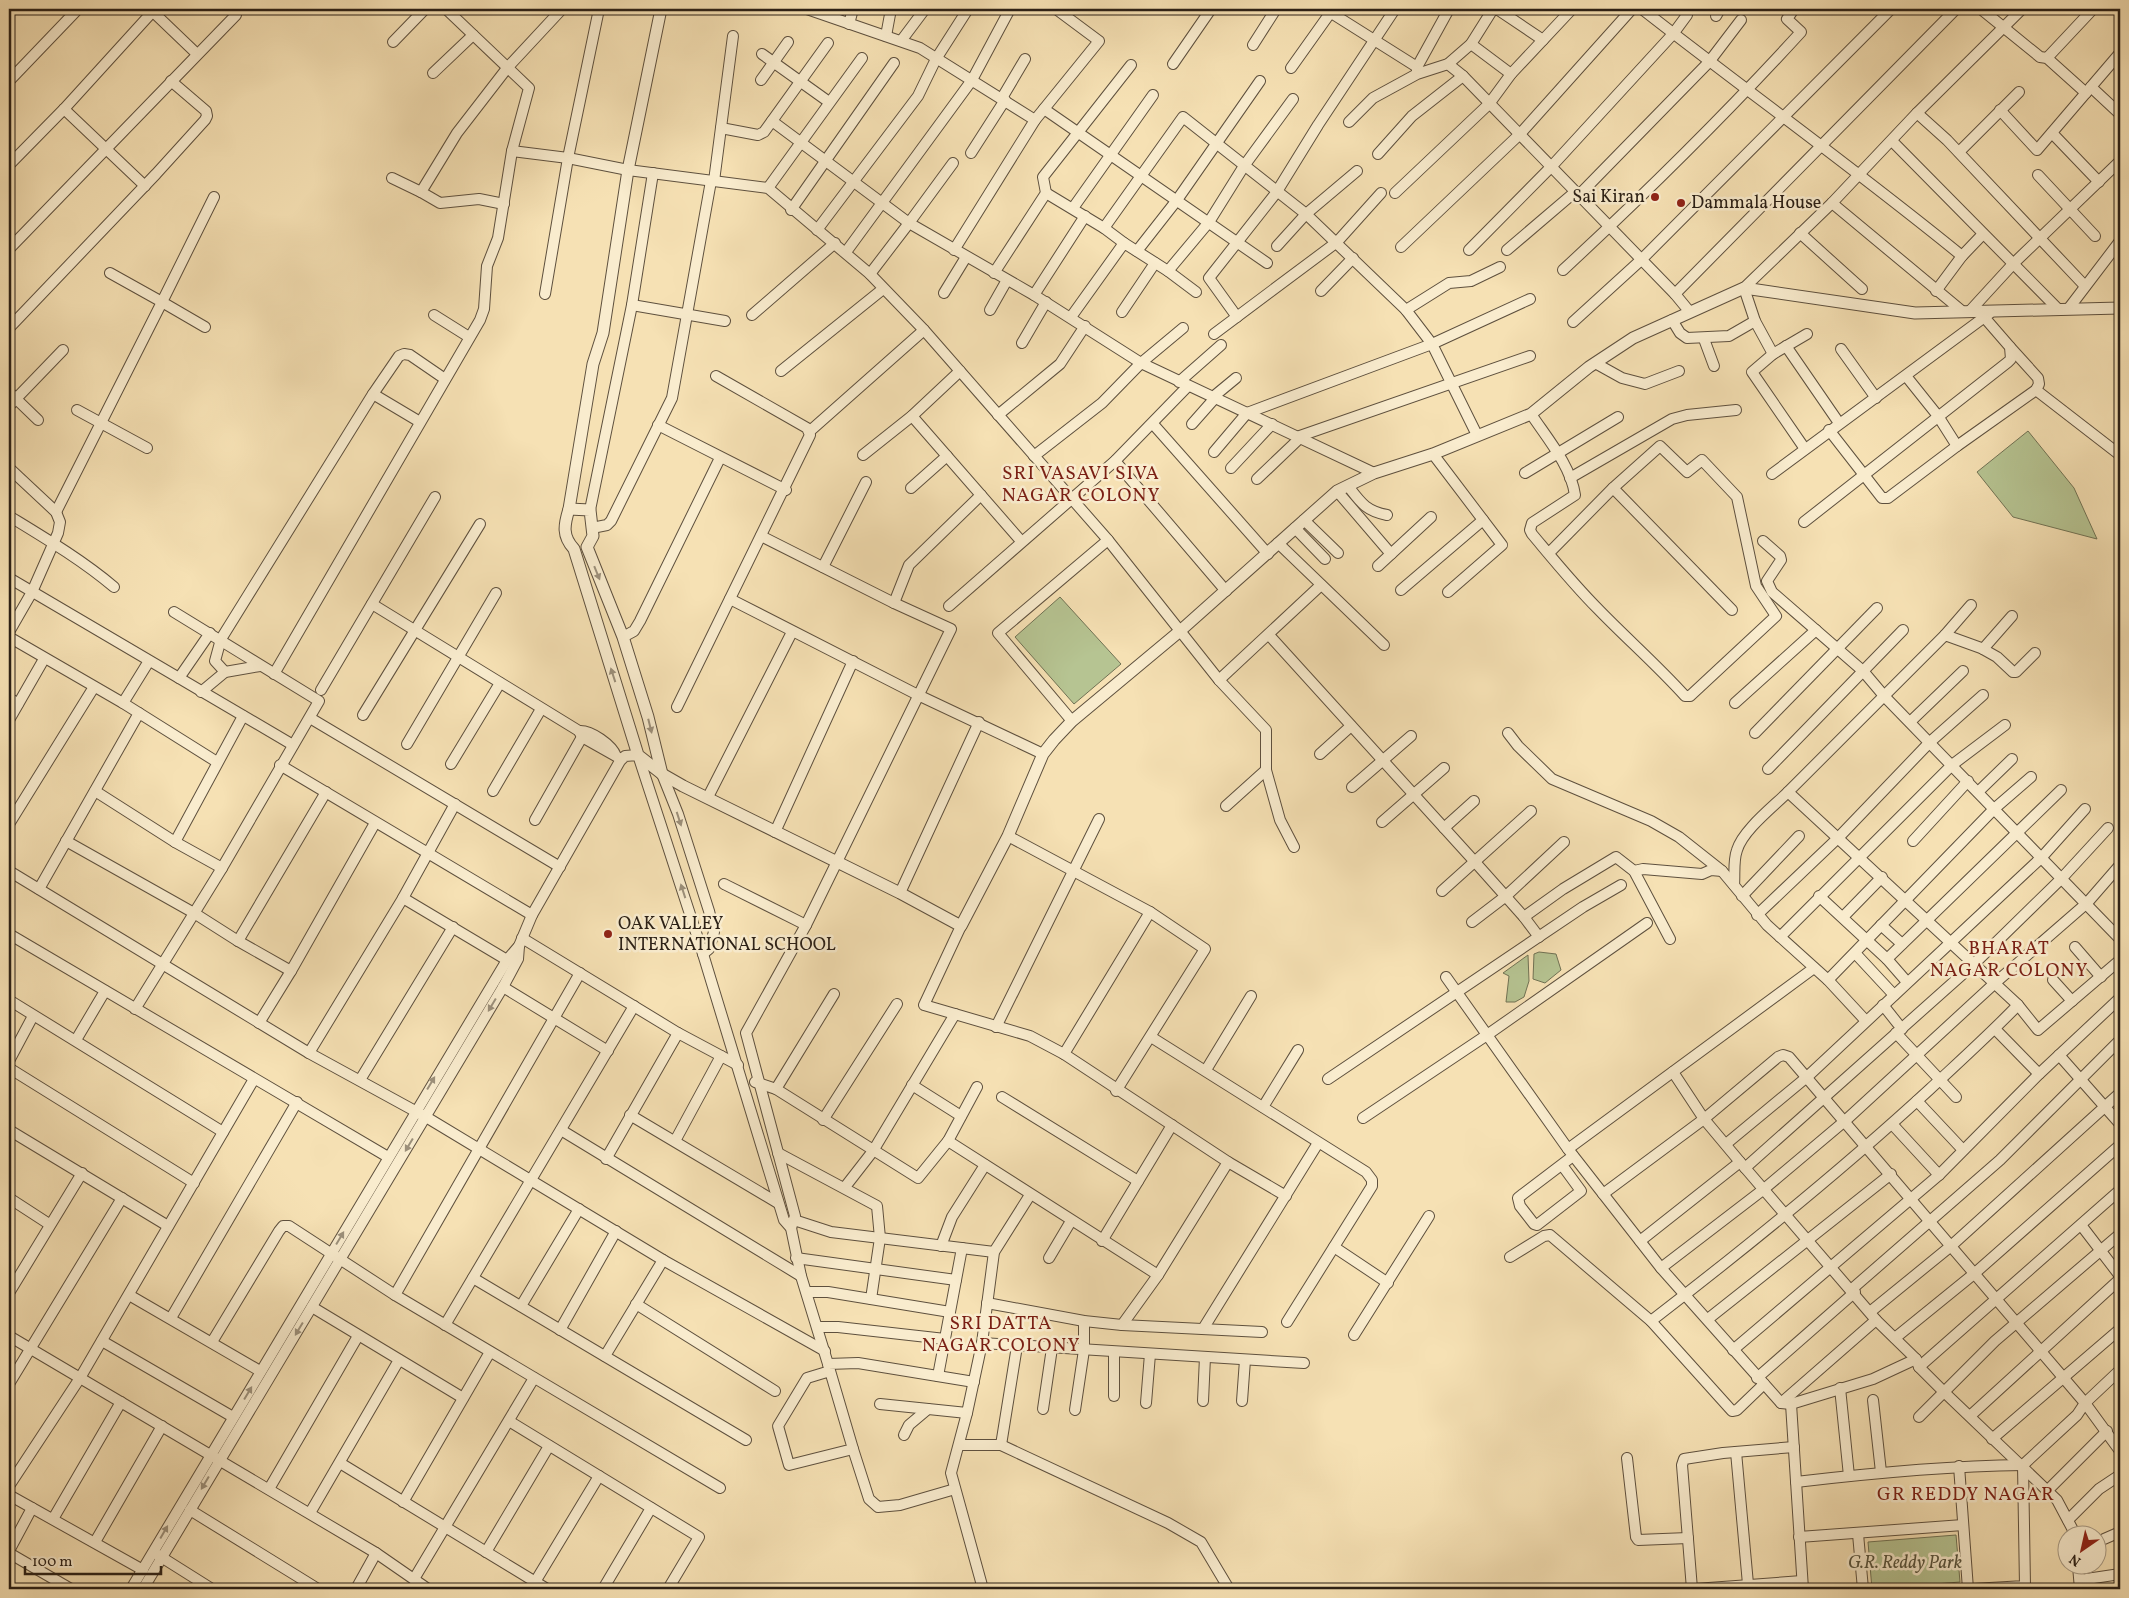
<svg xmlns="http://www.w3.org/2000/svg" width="2129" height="1598" viewBox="0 0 2129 1598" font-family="Vollkorn,serif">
<rect width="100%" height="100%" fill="#f6e1b4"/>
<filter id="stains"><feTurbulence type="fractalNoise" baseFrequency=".004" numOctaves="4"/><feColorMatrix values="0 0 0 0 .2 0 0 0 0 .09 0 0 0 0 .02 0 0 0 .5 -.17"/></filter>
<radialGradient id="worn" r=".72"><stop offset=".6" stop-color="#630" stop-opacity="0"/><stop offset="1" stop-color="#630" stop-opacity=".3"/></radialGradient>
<g fill="#b6c492" stroke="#707254">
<path d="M2028,431L2074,488L2097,539L2013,517L1977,472Z"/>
<path d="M1060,597L1121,664L1074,704L1015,637Z"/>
<path d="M1539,952L1556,954L1561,970L1545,983L1533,979L1534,954Z"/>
<path d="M1528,955L1529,981L1524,997L1515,1002H1506L1509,976L1503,973Z"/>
<path d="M1956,1535L1960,1582L1872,1589L1868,1542Z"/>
</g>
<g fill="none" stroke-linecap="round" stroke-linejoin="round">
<g stroke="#5e503e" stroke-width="12">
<g id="minor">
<path d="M150,9L197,54"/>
<path d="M807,9L920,48L1035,120"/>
<path d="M1143,9H1148"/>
<path d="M1325,9L1417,67"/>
<path d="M1497,9L1543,40"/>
<path d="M1642,9C1748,92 1858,171 1962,256"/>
<path d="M1981,9L2040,57L2047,58L2086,93"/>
<path d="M1716,16L1720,9"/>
<path d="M849,24L853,9"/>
<path d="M886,36L891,9"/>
<path d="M901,41L925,9"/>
<path d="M393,42L425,9"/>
<path d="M1471,44L1511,74"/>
<path d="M1253,45L1276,9"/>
<path d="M762,54L829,102"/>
<path d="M2047,58L2093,9"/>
<path d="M1173,64L1211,9"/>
<path d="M1448,64L1463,76L1675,294L1689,311"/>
<path d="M1291,68L1333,9"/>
<path d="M1417,72V67L1449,9"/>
<path d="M433,73L473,35"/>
<path d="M761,80L788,42"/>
<path d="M9,81L78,9"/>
<path d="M2091,87L2120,114"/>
<path d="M1002,98L1025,59"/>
<path d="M64,109L145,186"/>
<path d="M1044,109L1267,263"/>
<path d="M2000,110L2037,150L2120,53"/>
<path d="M1917,113L1947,140L2085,286"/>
<path d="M772,121L909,223L953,163"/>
<path d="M1349,122L1373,98L1417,74L1448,64L1471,44L1493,9"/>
<path d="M721,128L758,135L764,132L828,43"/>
<path d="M2052,133L2099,182"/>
<path d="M1892,141L2057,308"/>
<path d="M512,151L568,158L628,170L768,188L870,274L924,330L1108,540L1219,680L1266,730V770L1280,820L1294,847"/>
<path d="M1959,152L2019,92"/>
<path d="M971,153L1005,100"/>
<path d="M1378,154L1412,116L1463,76"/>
<path d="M9,165L64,109L155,9"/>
<path d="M2038,175L2095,236"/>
<path d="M392,178L421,192"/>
<path d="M714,181L733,36"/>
<path d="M768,188L862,58"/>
<path d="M1046,193L1104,228L1124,243"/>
<path d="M1395,193L1489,104L1511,74L1572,9"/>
<path d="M1579,195L1709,62L1741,20"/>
<path d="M1832,203L1962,311"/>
<path d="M504,204L479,199L440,203L421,192L457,133L508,67L562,9"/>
<path d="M1073,208L1153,95"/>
<path d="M791,210L894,63"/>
<path d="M1104,228L1183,117L1306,214L1406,310L1432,344L1477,435"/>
<path d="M817,230L918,96L936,59L968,9"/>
<path d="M1800,233L1862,289"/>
<path d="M1277,246L1306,214L1357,171"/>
<path d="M1401,247L1520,134L1632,9"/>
<path d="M9,249L236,15"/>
<path d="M954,250L1035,120L1099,41L1056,9"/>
<path d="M1469,250L1551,167L1673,34L1687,15"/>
<path d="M1507,250L1575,192"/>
<path d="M1137,251L1177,200L1260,81"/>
<path d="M846,252L972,80L1010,9"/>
<path d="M1563,270C1645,194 1725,115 1801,32L1787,19L1794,9"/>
<path d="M1168,271L1196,292"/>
<path d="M994,273L1046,193L1043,177L1131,65"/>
<path d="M870,274L909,223L1034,295L1141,363L1374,473"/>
<path d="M1321,291L1353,258"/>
<path d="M1936,291L1962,256L1983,234"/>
<path d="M944,293L966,257"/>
<path d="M545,294L568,158L599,9"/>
<path d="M1675,294L1956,9"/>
<path d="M1034,295L1085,216"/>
<path d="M632,305L725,321"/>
<path d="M2069,308L2120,241"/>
<path d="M990,310L1007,280"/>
<path d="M1406,310L1449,283L1471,281L1500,267"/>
<path d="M1122,312L1155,263"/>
<path d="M1969,312L2013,264L2120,161"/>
<path d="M434,315L469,337"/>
<path d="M752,315L835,243"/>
<path d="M1071,317L1124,243L1168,271L1209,222L1244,166L1293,99"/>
<path d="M1237,317L1209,278L1276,193L1318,125L1395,9"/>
<path d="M1672,320L1680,333L1687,338L1729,336L1755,321"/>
<path d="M1573,322L1641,260L1891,9"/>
<path d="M205,327L162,302L214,197"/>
<path d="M9,328L156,174L205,120L207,116L206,111L171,81"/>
<path d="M1214,334L1337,242L1381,193"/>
<path d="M1807,334L1773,354L1755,321L1744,288L1832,203L1917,113L2022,9"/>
<path d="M1704,339L1714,366"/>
<path d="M1022,343L1046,302"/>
<path d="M1786,346L1839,423"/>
<path d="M1841,349L1876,398"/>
<path d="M1773,354L1752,372L1805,449"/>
<path d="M1595,363L1622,378L1645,384L1679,371"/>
<path d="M781,371L883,289"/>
<path d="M1906,376L1938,416L1957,446"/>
<path d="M1179,382L1221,345"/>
<path d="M2036,390L2120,455"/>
<path d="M9,392L38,420"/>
<path d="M373,394L420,422"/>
<path d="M1213,397L1236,378"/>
<path d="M9,406L63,350"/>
<path d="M77,410L147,448"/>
<path d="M1531,414C1547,438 1571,466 1575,495L1532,523L1530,530L1532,534C1553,559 1574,585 1598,609C1626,638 1657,665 1685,696H1690L1776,616L1756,586L1737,497L1702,460L1687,472L1660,446L1613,488L1549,553"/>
<path d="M998,415L1060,364L1085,326"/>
<path d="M912,416L1021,541"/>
<path d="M1153,424L1268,554"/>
<path d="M1192,424L1215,398"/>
<path d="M658,425L786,490"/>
<path d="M1829,430L1882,498H1888L1957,446L2036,390L2039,384L2038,378L2010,347"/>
<path d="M810,431L924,330"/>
<path d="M1297,437L1530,356"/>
<path d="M1214,452L1247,413L1432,344L1530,299"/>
<path d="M1433,454L1502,545L1448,592"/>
<path d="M863,455L912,416L960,371"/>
<path d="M1034,456L1102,403L1141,363L1183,328"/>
<path d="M1115,461L1226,591"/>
<path d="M9,468L56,512L60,522L58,533L32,592L9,632"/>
<path d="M1231,468L1272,424"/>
<path d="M1525,473L1618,417"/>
<path d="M1772,474L1990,313"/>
<path d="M1570,478L1672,419L1687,415L1736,410"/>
<path d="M1257,479L1300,438"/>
<path d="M1348,486C1361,503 1366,511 1387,515"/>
<path d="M911,488L947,456"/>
<path d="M1613,488L1732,610"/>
<path d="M1337,491L1391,554"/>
<path d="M590,510L632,305L653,173"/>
<path d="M56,512L162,302L110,273"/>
<path d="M9,516C45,538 82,560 114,587"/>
<path d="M1304,520L1338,553"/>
<path d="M1804,522L2008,362L2011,359L2010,347L1984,317"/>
<path d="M592,528L607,525L611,521L672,398L711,181"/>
<path d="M1295,528L1325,559"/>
<path d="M761,536L894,603L951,629L806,925L746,1033L795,1216L791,1228"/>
<path d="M1763,541L1780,556L1781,560L1767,581L1772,592L1863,671L1885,697L2120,939"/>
<path d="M1278,543L1384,645"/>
<path d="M1378,566L1431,517"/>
<path d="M823,567L866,482"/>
<path d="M9,578L293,745"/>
<path d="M1401,590L1483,520"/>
<path d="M730,599L918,695L1043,754"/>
<path d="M894,603L909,565L981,495"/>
<path d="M372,604L579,731"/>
<path d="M949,606L1115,461L1188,386"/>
<path d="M1269,635L1475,862L1524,917L1539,937"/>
<path d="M1945,635L1971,605"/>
<path d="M9,637L123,703L217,762"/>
<path d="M623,637L634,631L640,621L720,458"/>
<path d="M1983,649L2012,616"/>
<path d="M2035,653L2016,672H2013L1997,657L1981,648L1945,635L1788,792L2018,1005L2038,1030L2120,960"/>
<path d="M225,672L215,661L221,639L373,394L399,356L404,354L410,355L445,379"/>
<path d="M274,674L480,320L484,309L487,266L498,238L512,151L529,88L446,9"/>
<path d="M179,678L210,633"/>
<path d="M1219,680L1321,585"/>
<path d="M321,690L435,497"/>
<path d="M201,692L225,672L260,666"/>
<path d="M9,698L18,704"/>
<path d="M123,703L149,661"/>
<path d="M1735,703L1816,630"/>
<path d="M677,707L810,435L807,428L716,376"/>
<path d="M363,715L480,524"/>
<path d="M310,718L560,867"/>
<path d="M9,720L44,659"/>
<path d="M1072,721L998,633L1108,540"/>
<path d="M1910,722L1963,671"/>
<path d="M1508,733L1518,746L1552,779L1651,821L1679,837L1722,871L1767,925L1828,980L1866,1021"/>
<path d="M1755,733L1877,608"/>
<path d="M407,744L496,593"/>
<path d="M1320,754L1351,726"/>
<path d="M616,756C612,745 591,730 579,731L582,737L621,759"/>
<path d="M451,764L500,683"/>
<path d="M280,765L532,915"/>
<path d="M1768,769L1903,630"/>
<path d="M662,774L678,814L709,911L714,932L709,949L703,954"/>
<path d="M1352,787L1411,736"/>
<path d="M95,791L175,842L222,868"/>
<path d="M493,791L541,709"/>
<path d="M1978,792L2012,759"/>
<path d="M708,797L792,632"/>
<path d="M1226,806L1266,770"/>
<path d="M535,820L582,737"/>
<path d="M1382,822L1444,768"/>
<path d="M9,824L94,687"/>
<path d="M1444,828L1474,801"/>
<path d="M775,832L853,661"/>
<path d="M1008,836L1150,912L1205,949L1116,1091"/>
<path d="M66,841L194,913L238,941L291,971"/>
<path d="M1913,841L1968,781"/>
<path d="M175,842L243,716"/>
<path d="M9,871L309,1053L426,1117L663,1260L825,1351"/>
<path d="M1634,871L1643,869L1702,874L1711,870L1722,871"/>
<path d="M724,884L806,925"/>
<path d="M1734,885C1735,874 1733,861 1737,850C1743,830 1773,807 1788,792"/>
<path d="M39,889L139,713"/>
<path d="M1442,891L1531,811"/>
<path d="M900,893L979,722"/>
<path d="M1742,896L1799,836"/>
<path d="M1819,896L1887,959L1907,982"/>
<path d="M403,898L507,960"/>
<path d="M1757,915L1838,838L1930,742L1983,695"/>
<path d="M1524,917L1563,889L1616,857L1634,871L1670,939"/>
<path d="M1843,917L1882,877"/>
<path d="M1472,922L1506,896L1564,842"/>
<path d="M1881,925L1902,944"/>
<path d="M961,926L924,1005L1030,1036L1064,1054L1228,1162L1286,1196"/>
<path d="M9,934L388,1157"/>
<path d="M1780,937L1952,765L2005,725"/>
<path d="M522,938L678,1033L738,1065"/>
<path d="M238,941L326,792"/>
<path d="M2075,947L2101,977"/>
<path d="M1855,953L1894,995"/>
<path d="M1887,959L2061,790"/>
<path d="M1446,977L1568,1149L1661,1268L1781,1403L1791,1404L1873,1379L1916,1359"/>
<path d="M1828,980L1994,809L2031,777"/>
<path d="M2053,980L2072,1001"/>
<path d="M503,987L608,1051"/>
<path d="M9,1000L223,1132"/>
<path d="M1883,1005L1902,1029"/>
<path d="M135,1009L222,868L319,701L174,612"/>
<path d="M259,1023L291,971L375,823"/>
<path d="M996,1027L1099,819"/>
<path d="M1995,1029L2039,1074"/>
<path d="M1896,1033L1956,1097"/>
<path d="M1151,1037L1366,1172L1372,1180V1186L1287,1322"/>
<path d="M76,1040L105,991"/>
<path d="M309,1053L403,898L455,804"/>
<path d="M1064,1054L1150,912"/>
<path d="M2059,1055L2120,1124"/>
<path d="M9,1061L33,1016"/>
<path d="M9,1068L194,1183"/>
<path d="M1206,1070L1251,996"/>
<path d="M1673,1072L1704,1119L1740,1162L1876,1320L1916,1359L1919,1367L1944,1392L2057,1500L2073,1530L2074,1536"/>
<path d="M1328,1079L1583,907L1621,885"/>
<path d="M360,1080L453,927"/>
<path d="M755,1082L776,1089L918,1178L948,1141L977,1087"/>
<path d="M912,1085L961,1116"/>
<path d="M776,1089L834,994"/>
<path d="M1002,1097L1138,1181"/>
<path d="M1917,1101L1963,1150"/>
<path d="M1263,1107L1298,1050"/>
<path d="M630,1115L778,1203"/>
<path d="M1363,1118L1487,1035L1647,923"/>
<path d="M823,1120L897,1004"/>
<path d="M1892,1124L1939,1175"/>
<path d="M9,1130L168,1226"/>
<path d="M561,1130L801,1276"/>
<path d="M675,1141L721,1056"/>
<path d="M948,1141L1158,1275"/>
<path d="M1726,1144L1807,1077L2042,857L2085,809"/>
<path d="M1568,1149L1814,968"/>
<path d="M778,1153L877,1206L880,1238L871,1299"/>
<path d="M606,1159L678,1033"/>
<path d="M1562,1165L1581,1191L1537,1225L1534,1224L1520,1206L1518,1198L1523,1194L1573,1156"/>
<path d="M1745,1168L1974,964L2062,878L2108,828"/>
<path d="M845,1187L873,1151L955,1014"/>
<path d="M1603,1194L1704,1119L1778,1057L1783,1055L1789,1057L2085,1403L2120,1451"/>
<path d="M9,1198L49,1224"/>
<path d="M794,1220L831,1232L994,1252"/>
<path d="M2081,1225L2120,1276"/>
<path d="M1102,1241L1172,1125"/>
<path d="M1640,1241L1740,1162"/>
<path d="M941,1246L952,1217L985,1165"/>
<path d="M1334,1247L1388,1283"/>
<path d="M1510,1257L1544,1236L1550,1235L1651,1321L1732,1411L1737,1410L1764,1384"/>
<path d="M796,1258L956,1280"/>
<path d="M1049,1258L1071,1221"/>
<path d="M1661,1268L1764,1189L1846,1120L1995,983L2087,903L2120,865"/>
<path d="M473,1278L746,1440"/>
<path d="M1852,1289L2000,1160L2120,1040"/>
<path d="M807,1292H828L950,1312"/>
<path d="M9,1293L82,1173"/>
<path d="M129,1295L260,1371"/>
<path d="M395,1295L580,973"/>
<path d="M987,1303L1084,1321L1122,1325L1262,1332"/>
<path d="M636,1304L775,1391"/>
<path d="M521,1306L579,1209"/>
<path d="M312,1307L463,1398"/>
<path d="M1870,1312L1951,1246L2120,1093"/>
<path d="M171,1318L297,1102"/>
<path d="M1708,1319L1891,1174"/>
<path d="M1651,1321C1747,1247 1841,1171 1930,1089C1960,1061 1990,1034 2018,1005"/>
<path d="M445,1325L634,1006"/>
<path d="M1122,1325L1158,1275L1228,1162"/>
<path d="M818,1327H838L945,1339"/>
<path d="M1203,1329L1318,1143"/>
<path d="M560,1330L616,1231"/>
<path d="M1354,1335L1429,1216"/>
<path d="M9,1336L376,1553L428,1589"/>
<path d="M1895,1338L1975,1273L2120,1145"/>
<path d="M102,1341L233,1417"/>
<path d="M212,1342L279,1231L283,1226H289L395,1295L720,1488"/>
<path d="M982,1343L1304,1363"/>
<path d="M1733,1350L1939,1175L2039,1074L2120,998"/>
<path d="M605,1356L663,1260"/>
<path d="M1919,1367L2120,1190"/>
<path d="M830,1371L807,1378L778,1426L789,1465L853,1449L828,1364L858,1363L974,1382"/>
<path d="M938,1376L962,1248"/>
<path d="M1757,1378L1855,1292"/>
<path d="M9,1384L122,1198"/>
<path d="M1840,1388L1849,1476"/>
<path d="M1114,1396V1352"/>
<path d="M1873,1400L1881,1472"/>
<path d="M1203,1401L1205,1357"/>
<path d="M1242,1401L1245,1360"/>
<path d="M1146,1403L1150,1354"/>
<path d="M1781,1403L1876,1320"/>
<path d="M880,1404L967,1413"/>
<path d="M1791,1404L1803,1589"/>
<path d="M1043,1409L1052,1348"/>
<path d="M1075,1410L1084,1350V1321"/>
<path d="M1970,1416L2120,1279"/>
<path d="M1919,1417L1995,1341L2120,1234"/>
<path d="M509,1421L699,1537L668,1589"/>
<path d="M904,1435L909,1425L928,1409"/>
<path d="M1992,1439L2120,1329"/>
<path d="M959,1445H1001L1168,1523L1201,1542L1229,1589"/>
<path d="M1001,1445L1017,1346"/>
<path d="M853,1449L869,1499L878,1507L900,1505L955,1489"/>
<path d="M1736,1452L1748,1584"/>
<path d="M1627,1458L1636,1537L1638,1540L1688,1538"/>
<path d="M340,1463L547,1589"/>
<path d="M1959,1466L1968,1589"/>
<path d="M1796,1482C1872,1473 1946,1466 2023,1465L2077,1415L2085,1403L2120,1370"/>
<path d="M9,1486L80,1378L254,1079"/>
<path d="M269,1489L358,1336"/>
<path d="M2048,1490L2107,1431"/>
<path d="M9,1495L143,1570"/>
<path d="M403,1502L490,1352"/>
<path d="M190,1510L318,1589"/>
<path d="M310,1513L399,1360"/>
<path d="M53,1519L121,1402"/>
<path d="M2068,1520L2099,1489L2120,1475"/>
<path d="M1858,1534L1863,1589"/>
<path d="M1799,1537L1963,1525"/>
<path d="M2104,1539L2120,1532"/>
<path d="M95,1542L162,1426"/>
<path d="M9,1551L32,1508"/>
<path d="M486,1552L549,1446"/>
<path d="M9,1553L71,1589"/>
<path d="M158,1555L212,1589"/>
<path d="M2078,1566L2080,1589"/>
<path d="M414,1579L534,1378"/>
<path d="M2080,1580L2120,1574"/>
<path d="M535,1582L599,1476"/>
<path d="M131,1589L507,960L519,946L532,915L620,761L625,756L638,755L703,954L784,1220L791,1228L801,1276L828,1364"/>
<path d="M143,1589L503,987L518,959L519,946"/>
<path d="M356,1589L376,1553"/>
<path d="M603,1589L651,1508"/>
<path d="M983,1589L951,1473L967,1413L982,1343L994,1252L1030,1195"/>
<path d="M1692,1589L1682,1465L1684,1459L1723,1453L1794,1447"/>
<path d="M1695,1589L1802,1581"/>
<path d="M1972,1589L2025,1586L2023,1465"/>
</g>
</g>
<g stroke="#5e503e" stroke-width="13">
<g id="tertiary">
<path d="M661,9L628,170L603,333L593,364L569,509C564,525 562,536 574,549L638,755L662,774L683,786L900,893L961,926L1008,836L1043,754L1054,740L1072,721L1180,631L1337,491L1374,473L1433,454L1531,414L1589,367L1633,338L1744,288L1915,313L2120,308"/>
<path d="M569,509L590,510L593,536L587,547L623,637L648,717L662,774"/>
</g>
</g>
<use href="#minor" stroke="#f9ecce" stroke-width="10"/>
<use href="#tertiary" stroke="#f9ecce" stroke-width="11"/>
</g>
<defs><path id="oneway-solid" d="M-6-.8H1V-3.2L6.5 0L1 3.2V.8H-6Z" transform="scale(1.25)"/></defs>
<g fill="#9c907b">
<use href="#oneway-solid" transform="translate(597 573) rotate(68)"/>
<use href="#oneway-solid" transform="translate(613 675) rotate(-108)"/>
<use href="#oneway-solid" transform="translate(650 726) rotate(76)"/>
<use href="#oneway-solid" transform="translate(679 819) rotate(72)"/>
<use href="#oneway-solid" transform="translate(683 891) rotate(-108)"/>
<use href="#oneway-solid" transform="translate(492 1005) rotate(121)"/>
<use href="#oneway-solid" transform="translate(431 1083) rotate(-59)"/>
<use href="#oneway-solid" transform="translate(409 1145) rotate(121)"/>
<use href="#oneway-solid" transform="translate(340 1238) rotate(-59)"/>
<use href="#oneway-solid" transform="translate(299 1329) rotate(121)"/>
<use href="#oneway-solid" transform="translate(248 1393) rotate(-59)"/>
<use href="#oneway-solid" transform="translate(205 1483) rotate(121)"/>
<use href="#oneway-solid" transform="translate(164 1532) rotate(-60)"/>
</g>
<g fill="#8f2418" stroke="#f9ecce" stroke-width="2">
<circle cx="1655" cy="197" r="5"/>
<circle cx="1681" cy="203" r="5"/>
<circle cx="608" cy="934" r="5"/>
</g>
<g text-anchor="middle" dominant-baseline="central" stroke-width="5" stroke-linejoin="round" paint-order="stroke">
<g font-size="18" fill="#2b2016" stroke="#f9ecce" text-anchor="start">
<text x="1645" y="197" text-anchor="end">Sai Kiran</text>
<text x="1691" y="203">Dammala House</text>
<text x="618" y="924">OAK VALLEY<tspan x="618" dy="21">INTERNATIONAL SCHOOL</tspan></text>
</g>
<g font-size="18" font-style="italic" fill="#55513b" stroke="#f9ecce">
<text x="1905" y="1563">G.R. Reddy Park</text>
</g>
<g font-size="19" letter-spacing="1" fill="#7a1f14" stroke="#f9ecce">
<text x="1081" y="474">SRI VASAVI SIVA<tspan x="1081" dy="22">NAGAR COLONY</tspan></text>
<text x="2009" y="949">BHARAT<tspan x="2009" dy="22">NAGAR COLONY</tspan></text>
<text x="1001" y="1324">SRI DATTA<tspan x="1001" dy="22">NAGAR COLONY</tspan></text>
<text x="1966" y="1495">GR REDDY NAGAR</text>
</g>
</g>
<rect width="2129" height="1598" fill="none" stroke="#f6e1b4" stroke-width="30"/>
<rect x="10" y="10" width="2109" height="1578" fill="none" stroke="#2b2016" stroke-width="2.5"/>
<rect x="15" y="15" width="2099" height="1568" fill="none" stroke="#2b2016"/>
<g transform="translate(2082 1550) rotate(214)"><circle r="24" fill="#f9ecce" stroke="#a79a84"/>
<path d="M0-4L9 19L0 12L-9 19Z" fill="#8f2418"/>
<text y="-8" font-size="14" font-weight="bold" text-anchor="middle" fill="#2b2016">N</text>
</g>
<path d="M25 1566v8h136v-8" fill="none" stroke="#2b2016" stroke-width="2.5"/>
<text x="32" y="1566" font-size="15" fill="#2b2016" stroke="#f9ecce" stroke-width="4" paint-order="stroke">100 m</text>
<rect width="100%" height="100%" filter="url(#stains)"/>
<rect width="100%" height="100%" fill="url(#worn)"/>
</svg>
